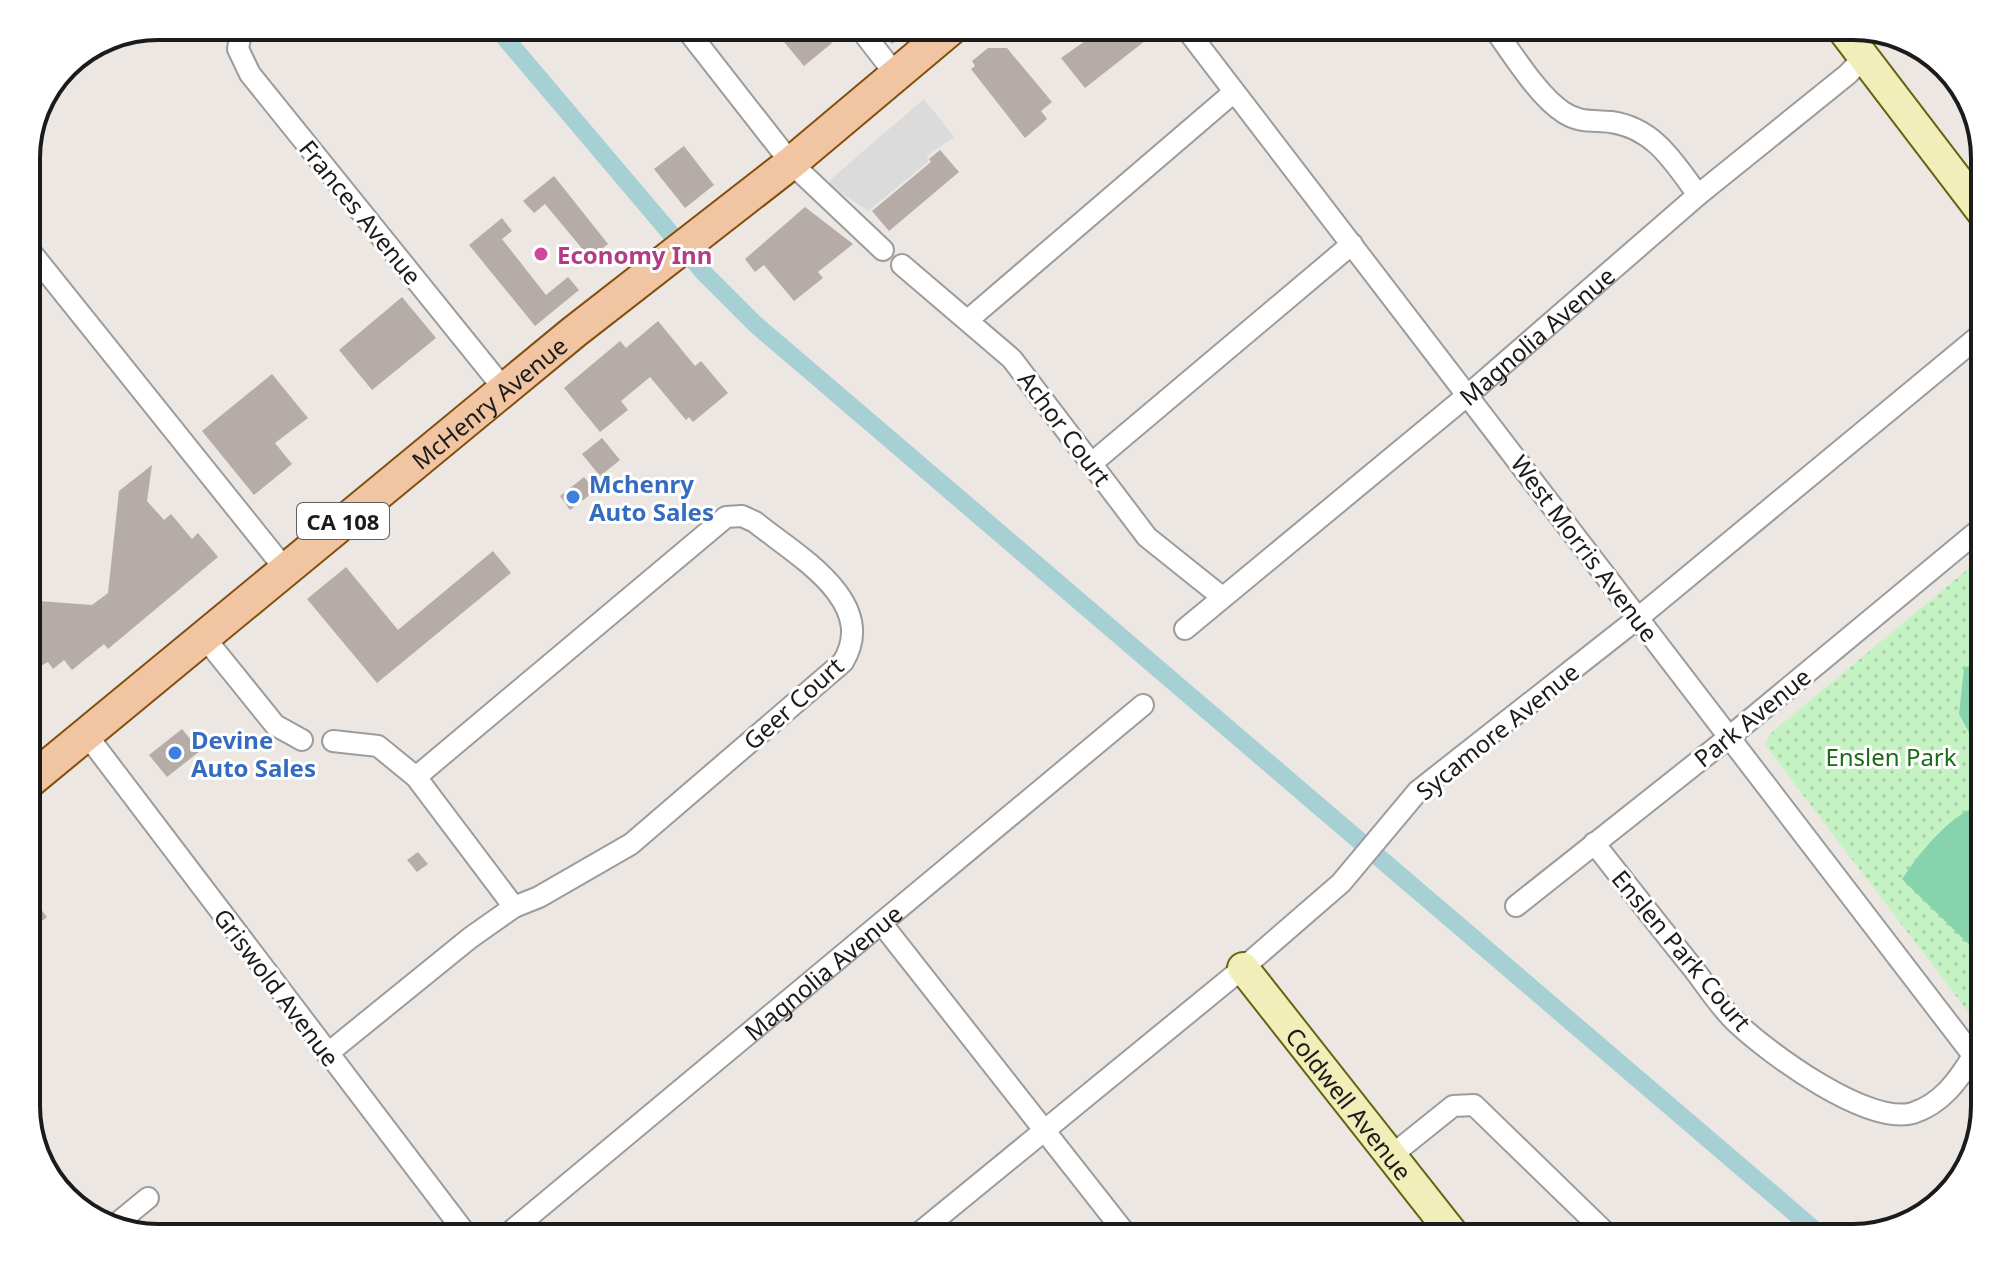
<svg xmlns="http://www.w3.org/2000/svg" width="2011" height="1264" viewBox="0 0 2011 1264" font-family="'Noto Sans',sans-serif">
<defs>
<pattern id="park-dots" width="8" height="8" patternUnits="userSpaceOnUse" patternTransform="scale(2)"><rect width="8" height="8" fill="#c4f2c2"/><path d="M2 2h.1M6 6h.1" fill="none" stroke="#a8cfa6" stroke-width="1.8" stroke-linecap="round"/></pattern>
</defs>
<rect width="100%" height="100%" fill="#ece7e2"/>
<path fill="url(#park-dots)" d="M1985,555V1034L1765,745L1770,734Z"/>
<g fill="#87d3ad">
<path d="M1985,659V762L1959,714L1964,668Z"/>
<path d="M1985,802V960L1902,879C1923,848 1949,816 1985,802Z"/>
</g>
<path fill="#dbdbdb" d="M924,99L954,137L927,156L928,162L868,211L830,185L829,181Z"/>
<g fill="none" stroke-linecap="round" stroke-linejoin="round">
<path stroke="#a7d0d5" stroke-width="18" d="M495,26L705,274L755,324L1824,1238"/>
</g>
<g fill="#b5aca8">
<path d="M771,26H819L832,43L804,66Z"/>
<path d="M877,26H913L892,44Z"/>
<path d="M1106,26H1164L1085,88L1061,58Z"/>
<path d="M988,48H1007L1052,102L1041,111L1047,119L1025,138L971,69L975,66L972,61Z"/>
<path d="M684,146L714,185L685,208L654,169Z"/>
<path d="M940,150L959,172L889,231L872,211L931,162L929,159Z"/>
<path d="M554,176L608,244L590,258L545,204L534,213L523,201Z"/>
<path d="M805,207L853,244L818,272L823,278L794,301L764,265L755,272L745,259Z"/>
<path d="M502,218L512,231L502,239L546,295L568,277L579,290L535,326L469,245Z"/>
<path d="M402,297L436,338L372,390L339,350Z"/>
<path d="M658,321L695,366L701,361L728,393L693,422L689,417L686,420L650,377L621,401L628,410L600,432L564,388L620,341L626,348Z"/>
<path d="M272,374L308,418L275,443L292,464L254,495L202,431Z"/>
<path d="M602,438L620,460L600,476L582,454Z"/>
<path d="M152,465L147,501L164,520L171,514L192,539L198,533L218,557L108,649L104,644L72,670L64,660L53,669L48,662L26,674V600L92,605L108,593L119,491Z"/>
<path d="M584,477L595,491L570,510L560,496Z"/>
<path d="M493,551L511,573L377,683L307,599L346,567L398,630Z"/>
<path d="M182,729L200,751L167,777L149,755Z"/>
<path d="M418,852L428,864L417,872L407,860Z"/>
<path d="M26,890L47,917L26,933Z"/>
</g>
<g fill="none" stroke-linecap="round" stroke-linejoin="round">
<g stroke="#9c9c9c" stroke-width="24">
<g id="street">
<path d="M242,26L238,49L250,74L504,389"/>
<path d="M684,26L791,163L883,250"/>
<path d="M858,26L896,75"/>
<path d="M1184,26L1985,1071"/>
<path d="M1492,26C1511,51 1537,95 1563,112C1579,123 1593,120 1611,122C1654,128 1674,162 1698,195"/>
<path d="M26,246L285,569"/>
<path d="M902,265L1012,359L1147,537L1222,597"/>
<path d="M968,320L1234,92"/>
<path d="M1092,463L1352,244"/>
<path id="s1" d="M1185,629L1469,394L1698,195L1848,74L1864,57"/>
<path d="M204,637L275,725L302,740"/>
<path d="M86,734L469,1238"/>
<path d="M333,741L378,746L416,777L514,907"/>
<path d="M1594,843C1627,885 1659,926 1692,967C1707,986 1721,1009 1738,1024C1770,1054 1868,1126 1913,1113C1941,1104 1958,1081 1973,1056"/>
<path d="M1516,906L1728,738L1985,525"/>
<path d="M882,924L1129,1238"/>
<path d="M327,1054L470,938L514,907L539,897L631,844L843,662C880,601 794,554 755,522L742,516L726,517L416,777"/>
<path d="M1392,1155L1453,1106L1474,1105L1611,1238"/>
<path d="M115,1225L148,1198"/>
<path id="s2" d="M503,1238L1143,705"/>
<path d="M913,1238L1243,968L1341,883L1418,791L1638,618L1985,331"/>
</g>
</g>
<g stroke="#656410" stroke-width="34">
<g id="secondary">
<path d="M1840,26L1985,216"/>
<path id="s3" d="M1243,968L1456,1238"/>
</g>
</g>
<g stroke="#834f0f" stroke-width="36">
<g id="primary">
<path id="s4" d="M26,784L574,332L791,163L954,26"/>
</g>
</g>
<use href="#street" stroke="#fff" stroke-width="20"/>
<use href="#secondary" stroke="#f2eeba" stroke-width="30"/>
<use href="#primary" stroke="#f1c5a2" stroke-width="32"/>
</g>
<circle fill="#d1479c" stroke="#fff" stroke-width="3" cx="541" cy="254" r="8"/>
<g fill="#3f7fe0" stroke="#fff" stroke-width="3">
<circle cx="573" cy="497" r="8"/>
<circle cx="175" cy="753" r="8"/>
</g>
<g text-anchor="middle" dominant-baseline="central" stroke-width="6" stroke-linejoin="round" paint-order="stroke">
<rect fill="#fff" stroke="#5f5f5f" stroke-width="2" x="297" y="503" width="92" height="36" rx="6"/>
<g font-size="22" font-weight="bold" fill="#1b1b1b">
<text x="343" y="521">CA 108</text>
</g>
<g font-size="24" fill="#1b1b1b" stroke="#fff">
<text transform="translate(361 212) rotate(51)">Frances Avenue</text>
<text stroke="none"><textPath href="#s1" startOffset="458">Magnolia Avenue</textPath></text>
<text stroke="none"><textPath href="#s4" startOffset="600">McHenry Avenue</textPath></text>
<text transform="translate(1065 428) rotate(53)">Achor Court</text>
<text transform="translate(1585 548) rotate(53)">West Morris Avenue</text>
<text transform="translate(793 703) rotate(-42)">Geer Court</text>
<text transform="translate(1752 717) rotate(-39)">Park Avenue</text>
<text transform="translate(1497 731) rotate(-39)">Sycamore Avenue</text>
<text transform="translate(1682 950) rotate(50)">Enslen Park Court</text>
<text stroke="none"><textPath href="#s2" startOffset="416">Magnolia Avenue</textPath></text>
<text transform="translate(277 987) rotate(53)">Griswold Avenue</text>
<text stroke="none"><textPath href="#s3" startOffset="172">Coldwell Avenue</textPath></text>
</g>
<g font-size="24" font-weight="bold" fill="#b23c85" stroke="#fff" text-anchor="start">
<text x="557" y="254">Economy Inn</text>
</g>
<g font-size="24" font-weight="bold" fill="#366cbe" stroke="#fff" text-anchor="start">
<text x="589" y="483">Mchenry<tspan x="589" dy="28">Auto Sales</tspan></text>
<text x="191" y="739">Devine<tspan x="191" dy="28">Auto Sales</tspan></text>
</g>
<g font-size="24" fill="#1a6c16" stroke="#fff">
<text x="1891" y="756">Enslen Park</text>
</g>
</g>
<path d="M0 0H2011V1264H0ZM158 40H1853A118 118 0 0 1 1971 158V1106A118 118 0 0 1 1853 1224H158A118 118 0 0 1 40 1106V158A118 118 0 0 1 158 40Z" fill="#fff" fill-rule="evenodd"/>
<path fill="none" stroke="#1b1b1b" stroke-width="4" d="M158 40H1853A118 118 0 0 1 1971 158V1106A118 118 0 0 1 1853 1224H158A118 118 0 0 1 40 1106V158A118 118 0 0 1 158 40Z"/>
</svg>
